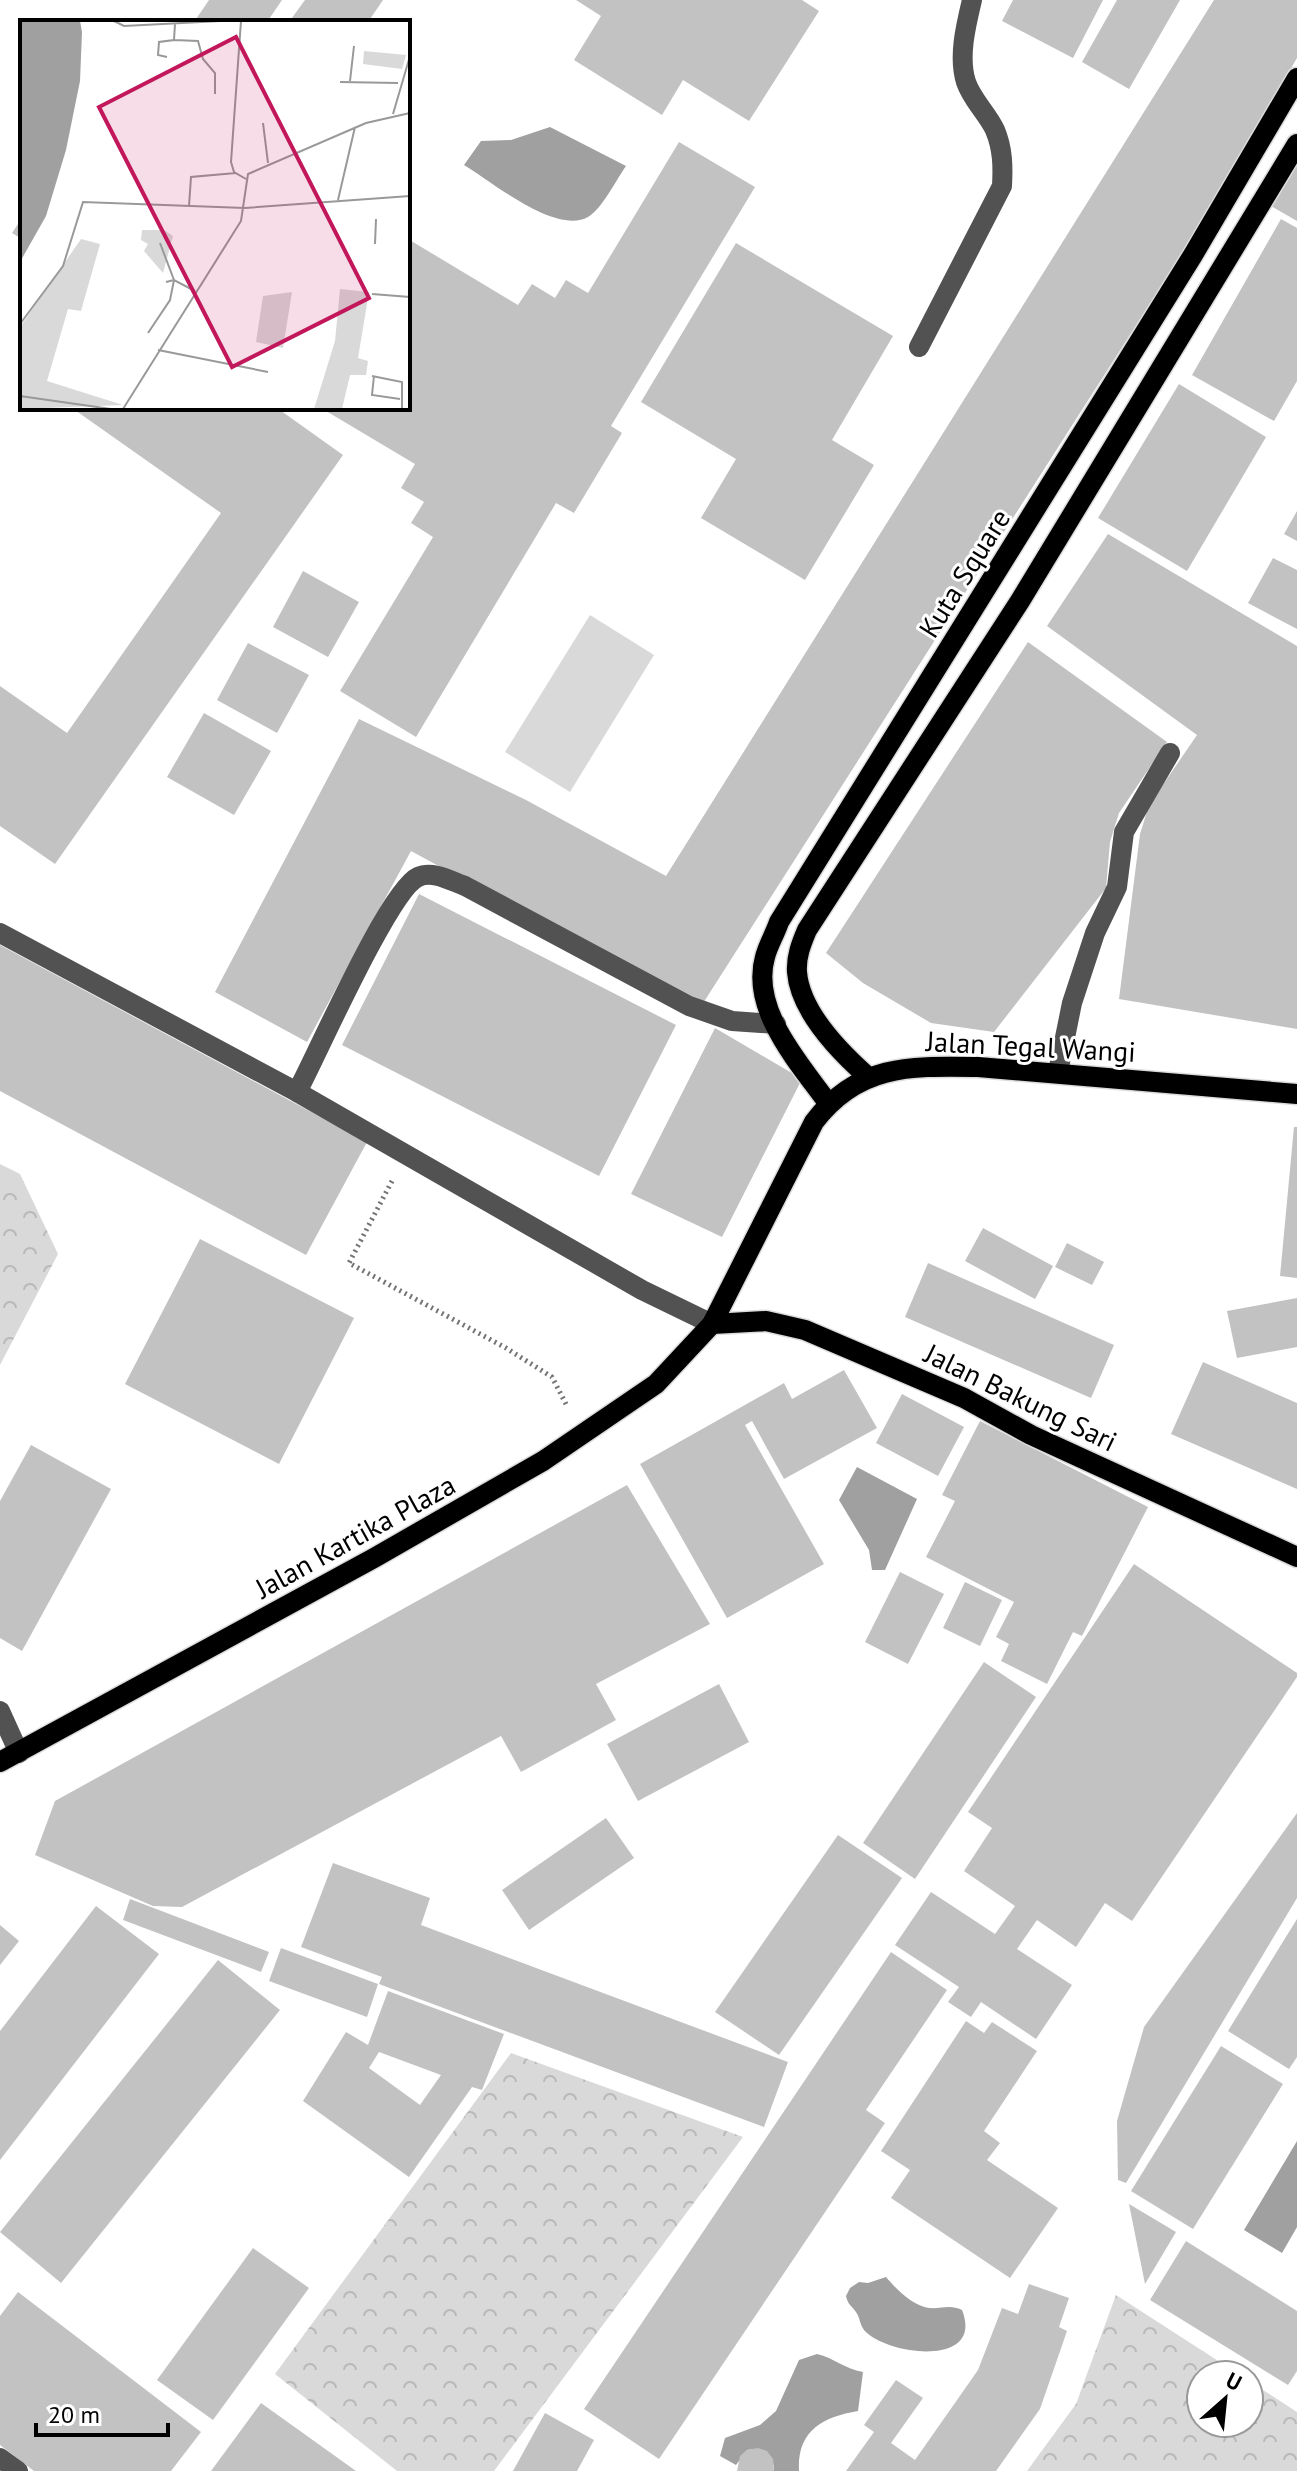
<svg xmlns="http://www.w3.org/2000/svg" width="1297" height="2471" viewBox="0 0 1297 2471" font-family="'PT Sans',sans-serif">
<defs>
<pattern id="forest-crowns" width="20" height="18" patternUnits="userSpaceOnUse" patternTransform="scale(2)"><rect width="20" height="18" fill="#d9d9d9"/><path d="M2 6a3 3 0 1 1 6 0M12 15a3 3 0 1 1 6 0" fill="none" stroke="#b8b8b8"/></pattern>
</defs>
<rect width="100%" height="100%" fill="#fff"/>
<g fill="url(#forest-crowns)">
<path d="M0,1164L20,1174L58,1254L0,1365Z"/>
<path d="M511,2053L743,2137L494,2471H397L275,2374Z"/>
<path d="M1116,2295L1240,2375H1201V2423H1249V2381L1297,2412V2471H1027L1076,2404Z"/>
</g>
<path fill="#d9d9d9" d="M590,615L654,655L570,792L505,752Z"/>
<g fill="#a0a0a0">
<path d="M550,127L626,166C616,180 602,209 588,217C556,235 492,182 464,165L481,141L511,140Z"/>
<path d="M857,1467L917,1499L885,1570H872L869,1550L839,1500Z"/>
<path d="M1297,2141V2227L1282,2253L1244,2230Z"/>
<path d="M886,2277C896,2289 913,2306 929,2308C942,2309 950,2304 962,2310C984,2365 895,2357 867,2333C859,2326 861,2319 856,2312C851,2305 848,2305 846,2296L850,2288L859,2282L868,2283Z"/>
<path d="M817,2354C834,2358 845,2369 863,2372L858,2411C822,2417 797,2431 799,2471H774C774,2453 764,2448 747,2450L736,2465L720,2456L725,2438L760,2425L776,2411L799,2360Z"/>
</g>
<g fill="#c2c2c2" fill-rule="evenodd">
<path d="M209,0H282L267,22H194Z"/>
<path d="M305,0H383L368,22H289Z"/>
<path d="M576,0H802L819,11L749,121L683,80L662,115L574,60L601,16Z"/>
<path d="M1013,0H1103L1073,58L1002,21Z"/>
<path d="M1117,0H1180L1129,89L1082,62Z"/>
<path d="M1214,0H1297V58L1202,222L700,1008L411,851L307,1042L215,992L359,719L526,800L666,876Z"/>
<path d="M679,142L755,187L611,426L622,433L574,513L556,503L416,737L340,691L433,537L411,523L424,502L401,488L415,464L321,408H408V239L518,305L532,284L555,298L566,280L588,293Z"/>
<path d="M1297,156V221L1269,205Z"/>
<path d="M22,218V239L12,233Z"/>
<path d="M1281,219L1297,228V381L1274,421L1192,375Z"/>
<path d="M736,243L893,336L832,440L874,465L805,580L701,518L736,459L641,402Z"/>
<path d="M1179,384L1266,437L1187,571L1098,518Z"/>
<path d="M72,408H277L343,455L55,864L0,826V686L67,733L221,513Z"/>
<path d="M1297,511V541L1284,534Z"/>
<path d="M1108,534L1297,646V1029L1119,999L1140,834L1149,805L1197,735L1047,626Z"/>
<path d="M1273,558L1297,570V629L1248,603Z"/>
<path d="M303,571L359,602L328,657L273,627Z"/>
<path d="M1028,642L1167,742L1119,813L1110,842L1106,888L994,1032L931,1023L863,983L826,953Z"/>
<path d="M248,643L309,675L277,733L217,700Z"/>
<path d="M204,713L271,751L234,815L167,777Z"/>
<path d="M419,894L676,1025L599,1176L342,1045Z"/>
<path d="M0,945L367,1142L306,1255L0,1091Z"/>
<path d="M715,1028L802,1079L722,1237L631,1194Z"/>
<path d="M1294,1127H1297V1278L1280,1276Z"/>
<path d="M983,1228L1053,1266L1035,1299L965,1261Z"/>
<path d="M200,1239L354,1318L279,1464L125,1384Z"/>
<path d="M1067,1243L1104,1262L1092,1285L1055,1267Z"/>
<path d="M928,1263L1114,1345L1091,1398L905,1317Z"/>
<path d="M1297,1298V1347L1237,1358L1227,1311Z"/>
<path d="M1203,1362L1297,1403V1489L1171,1434Z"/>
<path d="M844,1370L877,1428L784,1479L752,1421L745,1425L824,1564L727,1618L640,1464L784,1383L792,1399Z"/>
<path d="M902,1394L964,1427L938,1476L876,1443Z"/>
<path d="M980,1421L1148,1507L1082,1636L1073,1632L1047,1684L1001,1661L1009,1644L996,1637L1014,1602L926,1557L955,1501L942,1495Z"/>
<path d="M31,1445L111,1489L22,1651L0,1638V1501Z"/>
<path d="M627,1485L710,1624L596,1684L616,1720L521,1772L501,1736L182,1907L153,1906L35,1855L55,1801Z"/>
<path d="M1134,1564L1297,1673V1677L1132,1921L1105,1903L1076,1947L1037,1920L1017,1949L1072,1985L1036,2039L981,2002L971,2017L948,2002L959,1987L895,1945L931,1892L995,1934L1015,1906L964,1871L992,1828L968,1812Z"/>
<path d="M900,1572L944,1594L908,1664L865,1642Z"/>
<path d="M965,1582L1002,1600L980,1646L943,1628Z"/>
<path d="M984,1662L1036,1697L915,1879L863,1843Z"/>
<path d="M719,1684L749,1742L638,1801L607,1744Z"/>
<path d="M1297,1813V1898L1126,2183L1118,2180L1117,2121L1144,2027Z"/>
<path d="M606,1818L634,1858L529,1930L502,1890Z"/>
<path d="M838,1835L902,1878L779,2055L715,2012Z"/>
<path d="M333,1863L430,1898L421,1925L788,2062L764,2127L379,1984L382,1977L301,1947Z"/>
<path d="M130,1899L269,1952L261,1972L123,1920Z"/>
<path d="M96,1906L159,1954L0,2160V2031Z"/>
<path d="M1297,1919V2057L1289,2069L1228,2031Z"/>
<path d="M0,1925L19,1941L0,1965Z"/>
<path d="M281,1948L378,1984L367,2017L269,1981Z"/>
<path d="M891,1952L947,1990L866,2110L885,2123L659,2459L584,2409Z"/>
<path d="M218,1960L280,2010L61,2283L0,2232Z"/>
<path d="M388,1991L504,2034L482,2090L472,2087L409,2177L303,2101L346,2032L368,2045ZM379,2052L441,2075L420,2105L369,2068Z"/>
<path d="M966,2021L984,2033L992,2022L1037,2051L984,2131L1000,2143L987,2160L1058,2208L1010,2278L891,2198L910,2170L881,2151Z"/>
<path d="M1221,2046L1283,2084L1193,2229L1131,2191Z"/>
<path d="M1129,2204L1176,2232L1145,2284Z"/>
<path d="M1186,2241L1297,2311V2371L1288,2385L1150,2300Z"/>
<path d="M253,2248L309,2288L213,2420L157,2380Z"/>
<path d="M1029,2284L1069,2298L1059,2327L1067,2331L1040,2409L996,2471H846L874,2432L864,2425L896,2380L923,2398L891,2443L915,2460L978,2370L1002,2308L1018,2314Z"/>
<path d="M18,2292L201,2432L171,2471H34L0,2445V2316Z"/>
<path d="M261,2403L356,2471H211Z"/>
<path d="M545,2413L594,2440L577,2471H513Z"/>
<path d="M758,2448L767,2451L773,2459L774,2471H737L740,2456L747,2450Z"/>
</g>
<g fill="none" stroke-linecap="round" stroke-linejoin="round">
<g stroke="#dbdbdb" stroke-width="23">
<g id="major">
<path d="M867,1076C840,1052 800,1011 797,972C796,957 801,944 807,930L1020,601L1297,144"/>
<path d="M828,1103C800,1064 750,1010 765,957C768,945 775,934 779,922L1193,255L1297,78"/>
<path d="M712,1324L766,1321L805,1330L964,1398L1031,1435L1297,1557"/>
<path d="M0,1762L374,1558L543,1461L656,1384L712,1324L814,1122C858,1064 910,1066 978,1067L1297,1094"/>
</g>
</g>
<path stroke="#747474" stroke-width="5" stroke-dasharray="2 4" stroke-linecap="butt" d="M392,1181L349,1263L506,1348L552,1377L567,1406"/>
<g stroke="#525252" stroke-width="20">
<path d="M919,347L1002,186C1003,167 1003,149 995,130C987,113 972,100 966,82C958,57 966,25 972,0"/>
<path d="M0,933L297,1092L642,1290L712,1324"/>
<path d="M1058,1072L1072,1003L1095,933L1117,887L1124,832L1170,753"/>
<path d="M297,1092C317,1055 389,890 418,877C433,870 451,881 465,886L689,1006L732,1021L776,1024"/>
<path d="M0,1711L19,1753"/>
<path d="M0,2458L18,2471"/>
</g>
<use href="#major" stroke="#000" stroke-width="20"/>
</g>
<g text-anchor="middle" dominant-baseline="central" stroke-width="6" stroke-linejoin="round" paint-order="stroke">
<g font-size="28" fill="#000" stroke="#fff">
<text transform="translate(964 573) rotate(-58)">Kuta Square</text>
<text transform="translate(1031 1046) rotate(3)">Jalan Tegal Wangi</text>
<text transform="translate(1021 1397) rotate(26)">Jalan Bakung Sari</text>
<text transform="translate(355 1536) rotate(-29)">Jalan Kartika Plaza</text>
</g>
</g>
<g transform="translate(20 20)">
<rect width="390" height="390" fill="#fff"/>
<path d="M344,31L386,35L382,49L343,44Z" fill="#d9d9d9"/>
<path d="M122,210H144L153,216L143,253L124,231L128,224L121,220ZM61,219L80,224L61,291L48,289L27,361L103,385L0,389V307ZM320,269L349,272L338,338L348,341L346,355H330L322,389H294L315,321ZM272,272L263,328L236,322L243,276Z" fill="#d9d9d9"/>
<path d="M0,1H60L62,12L60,61L46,130L26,196L0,242Z" fill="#a0a0a0"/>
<path fill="none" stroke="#999" stroke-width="2" d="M94,1L104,6L201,1M221,1L211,142L214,152L226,159M154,20L178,21L183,39L195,53V74M147,37L138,35L139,22L154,20L155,4M330,61L334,26M320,62L378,63M373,94L390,36M243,103L248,143M318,180L335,107M169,186L171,157L216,153M225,188L390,176M355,224L356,199M146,262L154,260L175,271M352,274L390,277M0,304L43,246L63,182L225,188M128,313L150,280L154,260L140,223M138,330L248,352M352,356L382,362V389M354,356L352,375L380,379M0,376L91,389M103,389L221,201L228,154L346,103L390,93"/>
<path fill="#c2185b" fill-opacity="0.15" stroke="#c2185b" stroke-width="4" d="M216,17L349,278L212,347L79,87Z"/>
<rect width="390" height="390" fill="none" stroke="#000" stroke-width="4"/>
</g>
<g transform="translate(1225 2399) rotate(27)"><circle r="38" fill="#ffffff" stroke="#999999" stroke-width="2"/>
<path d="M0-6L14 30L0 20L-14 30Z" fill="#000000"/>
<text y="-12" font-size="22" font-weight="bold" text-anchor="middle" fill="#000000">U</text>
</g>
<path d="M36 2423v12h132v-12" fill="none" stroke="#000000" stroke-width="4"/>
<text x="48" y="2423" font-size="24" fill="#000000" stroke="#ffffff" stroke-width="6" paint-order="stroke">20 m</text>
</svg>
